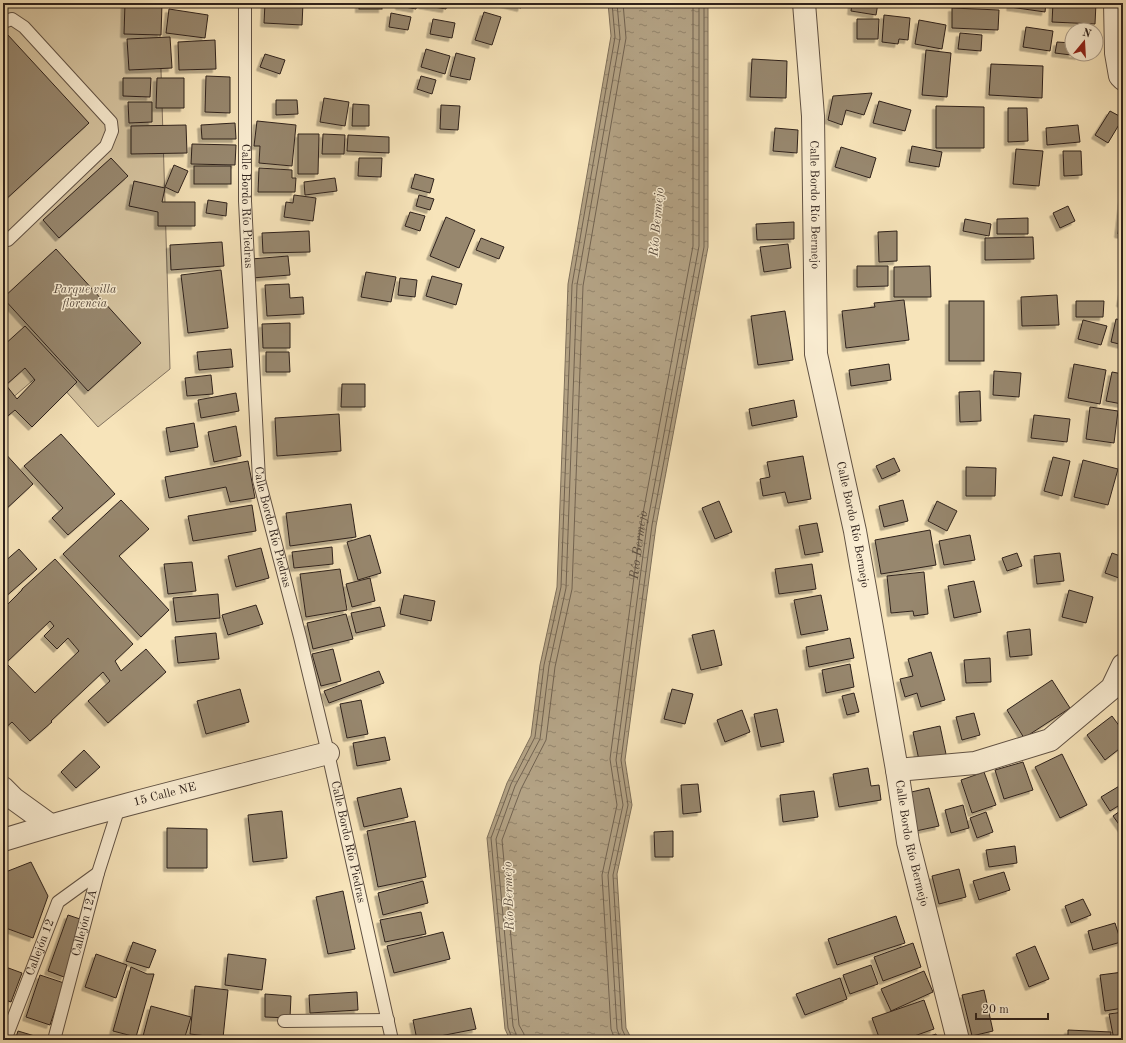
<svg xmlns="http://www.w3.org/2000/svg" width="1126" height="1043" viewBox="0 0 1126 1043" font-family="'Old Standard TT',serif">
<defs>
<pattern id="water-ripples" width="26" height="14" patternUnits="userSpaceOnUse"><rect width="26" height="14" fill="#b3a284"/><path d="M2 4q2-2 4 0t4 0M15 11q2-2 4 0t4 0" fill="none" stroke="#92846b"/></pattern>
<filter id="shadow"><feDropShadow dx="-3.5" dy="3.5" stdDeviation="0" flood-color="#0004"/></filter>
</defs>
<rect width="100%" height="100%" fill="#f7e4ba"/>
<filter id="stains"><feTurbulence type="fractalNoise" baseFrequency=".005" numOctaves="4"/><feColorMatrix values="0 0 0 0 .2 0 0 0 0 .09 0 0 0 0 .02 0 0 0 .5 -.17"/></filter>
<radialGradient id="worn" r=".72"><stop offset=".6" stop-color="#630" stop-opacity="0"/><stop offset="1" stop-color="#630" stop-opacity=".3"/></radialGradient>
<path fill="#d5c39f" stroke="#82725e" d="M3,3H159L170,369L98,427L46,369L3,406Z"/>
<path fill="url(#water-ripples)" stroke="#7e6f5a" d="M608,3H708V247L656,526L625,760L632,805L617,874L626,1028L632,1040H510L505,1029L487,838L507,783L531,736L540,665L557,587L568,284L611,36Z"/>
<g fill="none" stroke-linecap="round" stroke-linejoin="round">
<g stroke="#716250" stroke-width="1">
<path d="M513,1040L508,1028L491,838L511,784L535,737L544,665L561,587L572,285L615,37L612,3"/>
<path d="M518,1040L513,1026L496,839L515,786L540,739L549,666L566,588L577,285L620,38L617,3"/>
<path d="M524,1040V1034L519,1025L502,840L521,789L546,740L555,667L572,589L583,286L626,38L623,3"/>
<path id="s1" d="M615,1040L611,1029L602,875L617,805L610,759L641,524L693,246V3"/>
<path d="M621,1040L617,1029L608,875L623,805L616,760L647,525L699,246V3"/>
<path d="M627,1040L622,1029L613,875L628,805L621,760L652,525L704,247V3"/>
</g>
</g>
<g fill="#97876e" stroke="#2f221c" fill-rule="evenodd" filter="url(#shadow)">
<path d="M125,3H162L161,35L124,34Z"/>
<path d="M265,3H303L302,25L264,23Z"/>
<rect x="359" y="3" width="23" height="6"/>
<path d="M399,3H417L416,9L399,6Z"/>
<path d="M423,3H447L446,9L422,5Z"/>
<path d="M501,3H522L521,8Z"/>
<path d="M852,3H878L876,15L851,11Z"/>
<path d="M1011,3H1046L1045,12L1010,7Z"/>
<path d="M1053,3H1096L1095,24L1052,22Z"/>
<path d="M952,8L999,10L998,30L952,28Z"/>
<path d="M169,9L208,15L205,38L166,33Z"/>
<path d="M484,12L501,17L492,45L475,40Z"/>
<path d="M391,13L411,17L408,30L389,27Z"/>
<path d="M884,15L910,18L908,40L899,39L898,44L882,42Z"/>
<path d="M433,19L455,23L452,38L430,34Z"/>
<path d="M857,19H879L878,39H857Z"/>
<path d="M919,20L946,25L942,49L915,44Z"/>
<path d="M1026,27L1053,31L1050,51L1023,47Z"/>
<path d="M960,33L982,35L981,51L958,49Z"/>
<path d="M7,34L89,123L3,202V38Z"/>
<path d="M170,37L172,68L129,70L127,39Z"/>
<path d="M215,40L216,69L179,70L178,42Z"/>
<path d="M1057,42L1072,43V54H1079V56L1055,53Z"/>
<path d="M426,49L450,56L445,74L421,67Z"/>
<path d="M926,50L951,53L947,97L922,95Z"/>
<path d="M456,53L475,58L470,80L450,76Z"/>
<path d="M265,54L285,60L280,74L260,67Z"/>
<path d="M752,59L787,61L786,98L750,97Z"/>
<path d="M991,64L1043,66L1042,98L989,95Z"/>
<path d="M206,76L230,77V113L205,112Z"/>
<path d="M421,76L436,80L432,94L417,89Z"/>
<path d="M123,78H151L150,97L123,96Z"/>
<path d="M157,78H184V108H156Z"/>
<path d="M872,93L864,115L846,110L842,125L828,120L833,96Z"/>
<path d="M324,98L349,102L345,126L320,122Z"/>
<path d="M276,100H297L298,114L276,115Z"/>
<path d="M879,101L911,110L905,131L873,123Z"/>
<path d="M128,102H152V122L129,123Z"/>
<path d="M353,104L369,105V126H352Z"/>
<path d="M441,105L460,106L458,130L440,129Z"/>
<path d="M936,106L984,107V148H936Z"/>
<path d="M1008,108H1027L1028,141L1008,142Z"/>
<path d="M1110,111L1123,118L1108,143L1095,135Z"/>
<path d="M257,121L296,125L292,166L259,163L260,146H254Z"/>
<path d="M235,123L236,139H202L201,125Z"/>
<path d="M186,125L187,153L131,154V126Z"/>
<path d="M1078,125L1080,142L1047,145L1046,128Z"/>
<path d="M775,128L798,130L797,153L773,151Z"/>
<path d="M298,134H319L318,174H298Z"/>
<path d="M323,134L345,135L344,154H322Z"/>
<path d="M348,135L389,137V153L347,151Z"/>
<path d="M192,144L236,145L235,165L191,164Z"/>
<path d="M912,146L942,152L939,167L909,162Z"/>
<path d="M841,147L876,158L870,178L835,167Z"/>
<path d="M1016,149L1043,151L1039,186L1013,184Z"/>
<path d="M1063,151H1081L1082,175L1064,176Z"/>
<path d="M111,158L128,176L59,238L43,220Z"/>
<path d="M359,158H382L381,177L358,176Z"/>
<path d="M174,165L188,171L178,193L165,187Z"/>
<rect x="194" y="166" width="37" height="18"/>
<path d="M259,168L292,170V178H296L295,192H258Z"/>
<path d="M415,174L434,179L430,193L411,188Z"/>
<path d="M335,178L337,191L305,195L304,182Z"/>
<path d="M134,181L165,188L162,202H195V226H158V212L129,206Z"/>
<path d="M1123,193V235L1118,234Z"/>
<path d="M294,195L316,198L313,221L284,217L286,202L293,203Z"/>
<path d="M419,195L434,199L430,210L416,206Z"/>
<path d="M208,200L227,203L226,216L206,213Z"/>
<path d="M1068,206L1075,221L1060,228L1053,213Z"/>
<path d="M410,212L425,216L420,231L405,226Z"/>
<path d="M446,217L475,230L459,268L430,256Z"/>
<path d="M1028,218V234H997V219Z"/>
<path d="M965,219L991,224L989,236L963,231Z"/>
<path d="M794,222V239L757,240L756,224Z"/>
<path d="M309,231L310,252L263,253L262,233Z"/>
<path d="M897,231V261L879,262L878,232Z"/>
<path d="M1033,237L1034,259L985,260V238Z"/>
<path d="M481,238L504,247L499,259L476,250Z"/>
<path d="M222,242L224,266L171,270L170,245Z"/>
<path d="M788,244L791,268L764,272L760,247Z"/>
<path d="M56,249L141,343L88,391L3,298Z"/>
<path d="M288,256L290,275L252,278L251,259Z"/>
<path d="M857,266H888V286L857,287Z"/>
<path d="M930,266L931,297H894V267Z"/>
<path d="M221,270L228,328L188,333L181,275Z"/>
<path d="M366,272L396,277L391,302L361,297Z"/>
<path d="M432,276L462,284L456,305L426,296Z"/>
<path d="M400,278L417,280L415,297L398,295Z"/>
<path d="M289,284L290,298L303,297L304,314L267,316L265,285Z"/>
<path d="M1123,288V304L1120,303Z"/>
<path d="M1057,295L1059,325L1022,326L1021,297Z"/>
<path d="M904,300L909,340L846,348L842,311L875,307L874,303Z"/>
<rect x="949" y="301" width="35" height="60"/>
<path d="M1076,301H1104L1103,317H1076Z"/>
<path d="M785,311L793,360L758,365L751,316Z"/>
<path d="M1116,319L1123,320V345L1111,342Z"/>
<path d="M1083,320L1107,326L1101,345L1078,339Z"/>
<path d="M290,323V348H263L262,324Z"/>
<path d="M25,326L77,382L32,427L15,410L3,420V346ZM25,368L35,380L17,399L6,385Z"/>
<path d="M231,349L233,367L199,370L197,352Z"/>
<path d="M266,352H289L290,372H266Z"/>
<path d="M889,364L891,380L851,386L849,370Z"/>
<path d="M1074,364L1106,370L1100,404L1068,398Z"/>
<path d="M994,371L1021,373L1019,397L993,395Z"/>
<path d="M1112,372L1123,374L1122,404L1106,401Z"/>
<path d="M211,375L213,394L187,396L185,378Z"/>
<path d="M342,384H365V407H341Z"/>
<path d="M980,391L981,421L960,422L959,392Z"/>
<path d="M236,393L239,411L201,418L198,400Z"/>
<path d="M794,400L797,417L752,426L749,409Z"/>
<path d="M1090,407L1118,411L1114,443L1086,439Z"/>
<path d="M339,414L341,451L277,456L275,418Z"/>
<path d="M1034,415L1070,419L1067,442L1031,438Z"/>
<path d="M194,423L198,447L170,452L166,428Z"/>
<path d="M236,426L241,456L214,462L208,432Z"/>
<path d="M61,434L115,494L68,535L52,518L63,508L24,466Z"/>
<path d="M3,451L33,484L3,512Z"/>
<path d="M803,456L811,499L788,503L785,492L763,496L760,479L770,477L767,462Z"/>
<path d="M1053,457L1070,461L1062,496L1044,491Z"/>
<path d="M894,458L900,471L882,479L876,466Z"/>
<path d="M1083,460L1118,469L1108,505L1074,497Z"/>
<path d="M248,461L255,498L230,502L226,487L169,498L165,477Z"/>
<path d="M966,467L996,468L995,496H966Z"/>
<path d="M121,500L149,529L119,556L169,610L141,637L63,554Z"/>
<path d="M903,500L908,521L884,527L879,506Z"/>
<path d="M719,501L732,532L715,539L702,508Z"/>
<path d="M937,501L957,511L947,531L928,521Z"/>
<path d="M351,504L356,537L290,546L286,513Z"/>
<path d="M252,505L256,531L193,541L188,516Z"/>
<path d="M817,523L823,552L805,555L799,526Z"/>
<path d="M930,530L936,565L881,574L875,540Z"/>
<path d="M370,535L381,573L358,580L347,542Z"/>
<path d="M970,535L975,560L944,565L939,541Z"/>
<path d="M332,547L333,564L294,568L292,552Z"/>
<path d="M261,548L269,578L236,587L228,556Z"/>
<path d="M19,549L37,569L3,599V563Z"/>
<path d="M1017,553L1022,566L1007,571L1002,558Z"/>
<path d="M1060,553L1064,581L1037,584L1034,556Z"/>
<path d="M1112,553L1123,557V568L1119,578L1105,573Z"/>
<path d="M55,559L133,644L115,661L121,671L146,649L166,672L108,723L88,701L110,681L103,672L51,721L52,722L30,741L12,722L3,730V609L22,590V589ZM50,621L54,626L44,636L57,649L68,638L79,651L35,693L6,663Z"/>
<path d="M192,562L196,591L168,594L164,564Z"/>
<path d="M812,564L816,589L779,594L775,569Z"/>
<path d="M340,569L347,610L306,617L300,574Z"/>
<path d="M924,572L928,614L914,616L913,611L891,613L887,576Z"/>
<path d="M370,578L375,601L352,607L346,584Z"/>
<path d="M974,581L981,612L954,618L948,586Z"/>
<path d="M1069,590L1093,597L1086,623L1062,617Z"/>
<path d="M218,594L220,618L176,622L173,598Z"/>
<path d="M404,595L435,601L431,621L400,614Z"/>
<path d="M821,595L828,630L801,635L794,600Z"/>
<path d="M256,605L263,624L228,635L222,615Z"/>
<path d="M380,607L385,626L356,633L351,613Z"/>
<path d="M346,614L353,639L313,649L307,623Z"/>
<path d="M1030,629L1032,655L1010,657L1007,632Z"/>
<path d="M714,630L722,665L701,670L692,635Z"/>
<path d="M216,633L219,659L178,663L175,637Z"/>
<path d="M850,638L854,658L809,667L806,647Z"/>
<path d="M333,649L341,681L321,686L312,654Z"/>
<path d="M931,652L945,700L921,707L917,693L905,697L900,679L913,676L908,659Z"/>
<path d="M990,658L991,682L966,683L964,660Z"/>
<path d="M850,664L854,687L826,693L822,670Z"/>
<path d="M379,671L384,683L329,703L324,691Z"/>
<path d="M1052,680L1070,708L1024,738L1007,710Z"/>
<path d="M240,689L249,722L206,734L197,701Z"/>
<path d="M672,689L693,694L685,724L664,719Z"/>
<path d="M854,693L859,712L847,715L842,696Z"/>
<path d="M361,700L368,734L347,738L340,704Z"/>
<path d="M777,709L784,742L761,747L754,714Z"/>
<path d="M742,710L750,732L725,742L717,720Z"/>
<path d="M974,713L980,735L962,740L956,717Z"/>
<path d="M1112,716L1123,731V746L1105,760L1087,735Z"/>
<path d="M940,726L946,754L919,760L913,732Z"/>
<path d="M385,737L390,760L357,766L353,743Z"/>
<path d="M84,750L100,767L76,788L61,772Z"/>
<path d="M1062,754L1087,805L1060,818L1035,767Z"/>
<path d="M1023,762L1033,790L1004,799L995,770Z"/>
<path d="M868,768L871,786L879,785L881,800L839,807L833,774Z"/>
<path d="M984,772L996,805L972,813L961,780Z"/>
<path d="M698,784L701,812L683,814L681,785Z"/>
<path d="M1121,785L1123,788V803L1110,811L1101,797Z"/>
<path d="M401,788L408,817L364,827L357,798Z"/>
<path d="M929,788L939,826L916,831L907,793Z"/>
<path d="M814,791L818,817L783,822L780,795Z"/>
<path d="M963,805L969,828L951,833L945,810Z"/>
<path d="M1123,809V830L1113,816Z"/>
<path d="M282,811L287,858L253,862L248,815Z"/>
<path d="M986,812L993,832L977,838L970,818Z"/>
<path d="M415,821L426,877L378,887L367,831Z"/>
<path d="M167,828L207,829V868H167Z"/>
<path d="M673,831V857H655L654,832Z"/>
<path d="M1015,846L1017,863L989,867L986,850Z"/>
<path d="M31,862L48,896L33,938L3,927V873Z"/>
<path d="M959,869L966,897L939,904L932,876Z"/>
<path d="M1004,872L1010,890L979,900L973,881Z"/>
<path d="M423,881L428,903L383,915L378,893Z"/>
<path d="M343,891L355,949L328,954L316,897Z"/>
<path d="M1083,899L1091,915L1071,923L1065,906Z"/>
<path d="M421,912L426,934L385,942L380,920Z"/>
<path d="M68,915L83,920L64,977L48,971Z"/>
<path d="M896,916L905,943L837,965L828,939Z"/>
<path d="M1115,923L1121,942L1093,950L1088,931Z"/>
<path d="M443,932L450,959L394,973L387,946Z"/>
<path d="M133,942L156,950L149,968L126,961Z"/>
<path d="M913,943L921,967L883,981L874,957Z"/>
<path d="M1035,946L1049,979L1029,987L1016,954Z"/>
<path d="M96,954L127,965L116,998L85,987Z"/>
<path d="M228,954L266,959L262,990L225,985Z"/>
<path d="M871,965L878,984L850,994L843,975Z"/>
<path d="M3,966L22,973L11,1002L3,999Z"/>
<path d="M131,967L147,974H154L136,1037L113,1031Z"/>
<path d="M924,971L933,992L891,1011L881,989Z"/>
<path d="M1123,972V1008L1105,1011L1100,975Z"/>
<path d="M40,975L64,983L50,1025L26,1017Z"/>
<path d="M840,978L847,999L805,1015L796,994Z"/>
<path d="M195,986L228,990L223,1038L190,1034Z"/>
<path d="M984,990L993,1031L972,1036L962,995Z"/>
<path d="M357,992L358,1010L310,1013L309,995Z"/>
<path d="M265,994L291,996L290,1018L265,1017Z"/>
<path d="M924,1000L934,1029L903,1040H880L872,1018Z"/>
<path d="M151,1006L191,1017L184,1040H142Z"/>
<path d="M471,1008L476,1029L435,1037L436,1040H417L413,1020Z"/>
<path d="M1123,1012V1040H1114L1109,1014Z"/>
<path d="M1068,1030L1111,1032L1110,1040H1068Z"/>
<path d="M18,1031L48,1040H15Z"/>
<path d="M936,1034L938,1040H918Z"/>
<path d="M494,1036V1040H473Z"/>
</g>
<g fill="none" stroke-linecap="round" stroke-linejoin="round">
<g stroke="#615244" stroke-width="14">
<g id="lane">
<path id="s2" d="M245,3V201L259,480L300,637L328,753L392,1040"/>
<path d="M3,22L12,19L24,27L111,122L112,131L106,146L8,240H3"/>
<path d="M284,1021L388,1020"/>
<path id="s3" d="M5,1040L58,902L98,873"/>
<path id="s4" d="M54,1040L98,873L119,807"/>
</g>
</g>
<g stroke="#615244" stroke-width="24">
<g id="street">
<path id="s5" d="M804,3L813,116L816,354L855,531L897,770L908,842L958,1040"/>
<path d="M1115,3L1116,53L1120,76L1123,79"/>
<path d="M897,770L975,763L1050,740L1112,688L1123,665"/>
<path d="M3,788L14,799L50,825"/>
<path id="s6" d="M3,840C110,807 220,781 328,753"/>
</g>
</g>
<use href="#lane" stroke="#faedd2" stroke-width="12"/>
<use href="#street" stroke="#faedd2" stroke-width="22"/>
</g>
<g text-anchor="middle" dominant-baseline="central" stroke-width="3" stroke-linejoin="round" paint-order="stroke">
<g font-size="12" fill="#2f221c" stroke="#faedd2">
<text stroke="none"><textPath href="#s5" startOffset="202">Calle Bordo Río Bermejo</textPath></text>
<text stroke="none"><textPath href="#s2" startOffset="203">Calle Bordo Río Piedras</textPath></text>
<text stroke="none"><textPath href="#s5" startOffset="526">Calle Bordo Río Bermejo</textPath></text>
<text stroke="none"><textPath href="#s2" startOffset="526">Calle Bordo Río Piedras</textPath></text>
<text stroke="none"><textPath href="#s6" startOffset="168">15 Calle NE</textPath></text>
<text stroke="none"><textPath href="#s2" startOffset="850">Calle Bordo Río Piedras</textPath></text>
<text stroke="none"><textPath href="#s5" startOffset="850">Calle Bordo Río Bermejo</textPath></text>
<text stroke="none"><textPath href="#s4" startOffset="121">Callejón 12A</textPath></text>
<text stroke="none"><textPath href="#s3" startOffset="99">Callejón 12</textPath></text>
</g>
<g font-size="12" font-style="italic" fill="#584a3d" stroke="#faedd2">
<text x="85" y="290">Parque villa<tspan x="85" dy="14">florencia</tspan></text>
</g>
<g font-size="13" font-style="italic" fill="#5d4f40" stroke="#faedd2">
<text transform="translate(657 222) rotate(-85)">Río Bermejo</text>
<text stroke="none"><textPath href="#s1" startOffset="500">Río Bermejo</textPath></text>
<text transform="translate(509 896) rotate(-92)">Río Bermejo</text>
</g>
</g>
<rect width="1126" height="1043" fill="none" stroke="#f7e4ba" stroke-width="16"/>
<rect x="4" y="4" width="1118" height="1035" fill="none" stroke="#2f221c" stroke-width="2"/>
<rect x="8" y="8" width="1110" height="1027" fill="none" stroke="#2f221c"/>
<g transform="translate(1084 42) rotate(18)"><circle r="19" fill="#faedd2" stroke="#a99c89"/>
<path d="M0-3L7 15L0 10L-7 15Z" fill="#8f2418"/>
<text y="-6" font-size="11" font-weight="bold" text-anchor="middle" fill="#2f221c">N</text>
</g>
<path d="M976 1013v6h72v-6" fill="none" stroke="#2f221c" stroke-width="2"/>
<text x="982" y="1013" font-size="12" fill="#2f221c" stroke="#faedd2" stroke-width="3" paint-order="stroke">20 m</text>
<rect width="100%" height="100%" filter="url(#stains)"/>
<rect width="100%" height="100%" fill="url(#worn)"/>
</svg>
